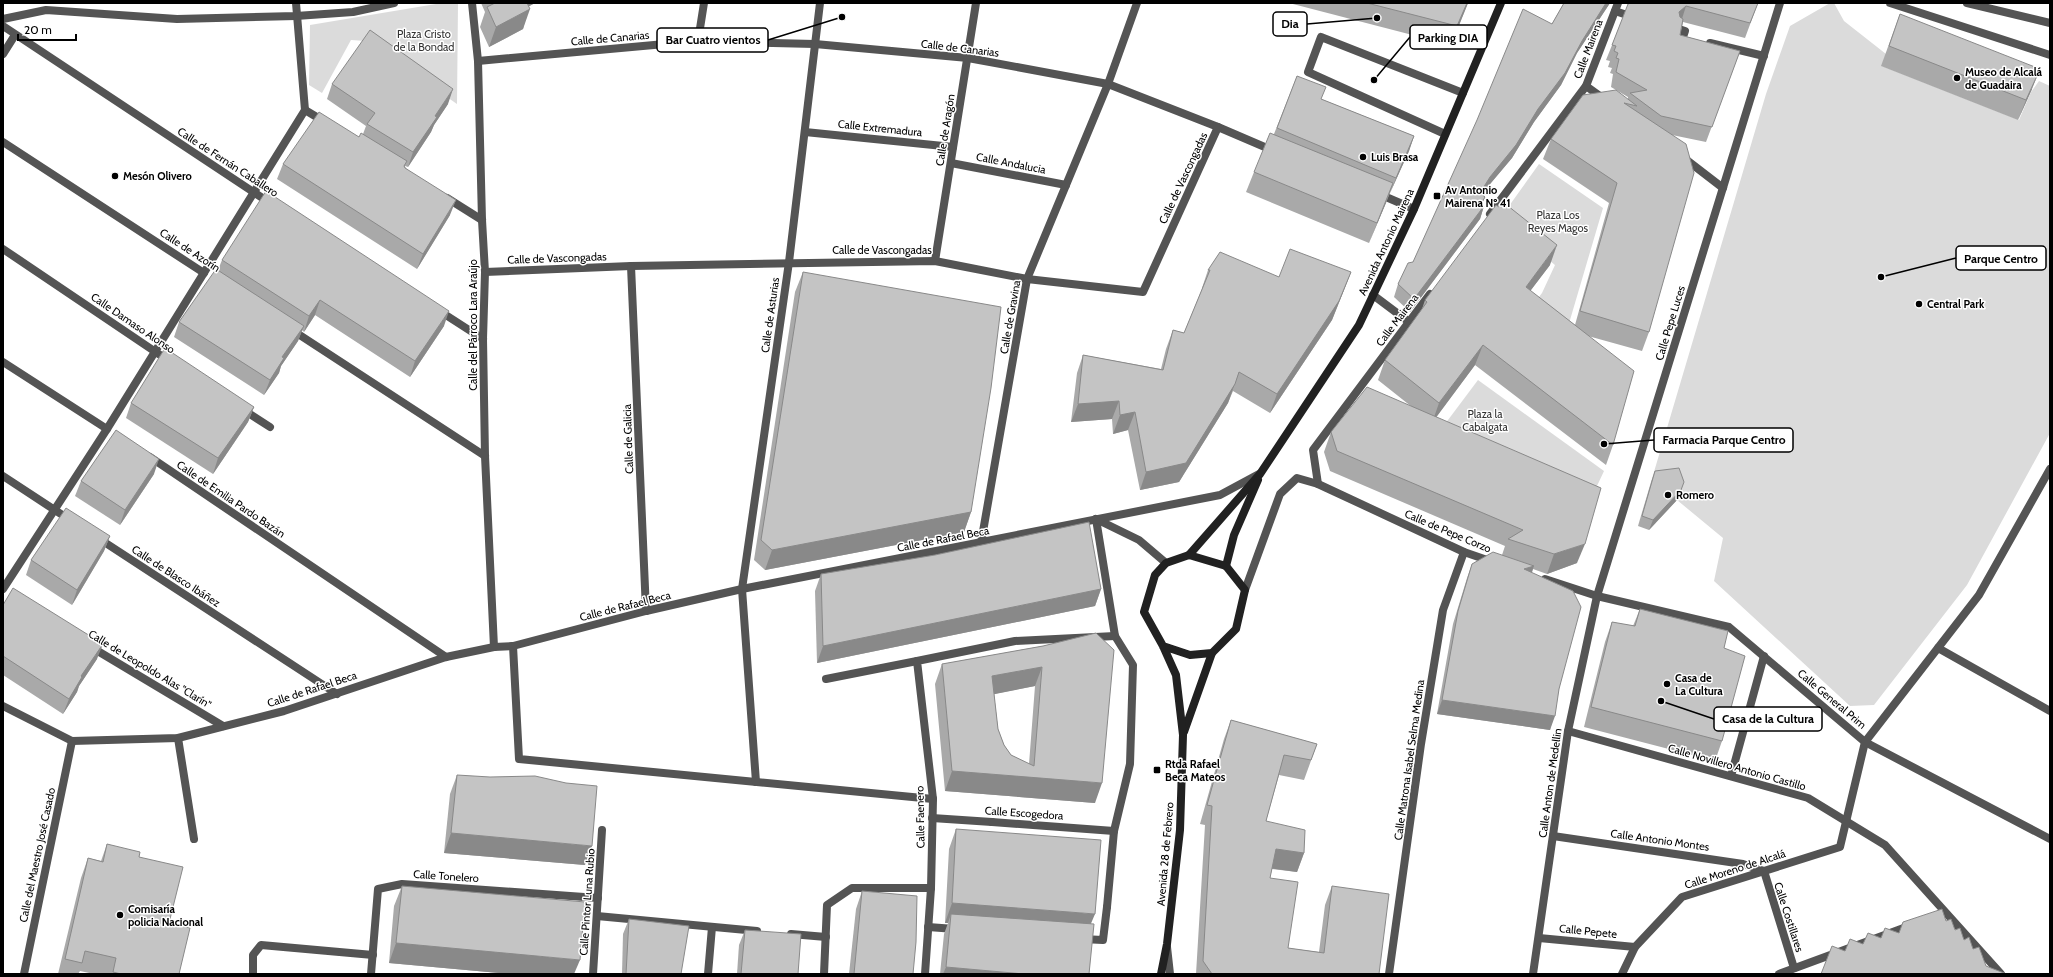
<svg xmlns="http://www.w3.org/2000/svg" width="2053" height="977" viewBox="0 0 2053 977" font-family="Cabin,sans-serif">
<rect width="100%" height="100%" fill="#fff"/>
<g fill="#dbdbdb">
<path d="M442,3H458L457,104L366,41L351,40L322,93L309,85L310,25Z"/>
<path d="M1830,3H1834L1844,21L1886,54L1882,66L2019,120L2031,92L2039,81L2050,86V433L1967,585L1874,705L1850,706L1714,581L1723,538L1677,500L1680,492L1651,482L1766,94L1790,26Z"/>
<path d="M1539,164L1603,208L1565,337L1529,310L1542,293L1555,265L1499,220Z"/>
<path d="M1478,380L1604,471L1590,501L1439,432Z"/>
</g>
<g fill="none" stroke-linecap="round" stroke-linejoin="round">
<g stroke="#545454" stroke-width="8">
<path d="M1890,3L2050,55"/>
<path d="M1445,134L1308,72L1321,37L1463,93"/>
</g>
<g stroke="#545454" stroke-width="8">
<path d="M1615,11L1624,14"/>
<path d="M1679,29L1685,31L1683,37"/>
<path d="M3,54L15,35"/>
<path d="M1218,127L1274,151"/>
<path d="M3,142L204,273"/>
<path d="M1379,194L1414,209"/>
<path d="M1373,295L1409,322"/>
<path d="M3,362L107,429"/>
<path d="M1938,648L2050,711"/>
<path d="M932,818L992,822"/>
<path d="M1553,836L1743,864L1764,871L1794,968"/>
<path d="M928,927L955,929"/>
<path d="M1539,938L1635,947"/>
<path d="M1082,939L1103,940L1107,907"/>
</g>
<g stroke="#545454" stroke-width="8">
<path d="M472,3L478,61L482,220L485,272L483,339L485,456L494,647"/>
<path d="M1967,3L2050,23"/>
<path d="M3,19L46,10L177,19L296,16L353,12L394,3"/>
<path d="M3,26L270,203"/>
<path d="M698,41L704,3"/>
<path d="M1710,43L1764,56"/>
<path d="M478,61L698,41L815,44L968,58L1108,84L1218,127L1143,292L1027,279L935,261L631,266L485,272"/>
<path d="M1586,86L1604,99"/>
<path d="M305,110L325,122"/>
<path d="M805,132L953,147"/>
<path d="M1684,158L1723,188"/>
<path d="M951,163L1066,185"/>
<path d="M447,198L482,220"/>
<path d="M1490,214L1586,86L1618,3"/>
<path d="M3,249L169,361"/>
<path d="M935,261L976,3"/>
<path d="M631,266L646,611"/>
<path d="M438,310L483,339"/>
<path d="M292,330L485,456"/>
<path d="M242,409L270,427"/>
<path d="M150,457L446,657"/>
<path d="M3,476L70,520"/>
<path d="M1318,484L1313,450L1430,294"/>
<path d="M1096,519L1115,636L1133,665L1130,764L1114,831L1107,907"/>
<path d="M1096,519L1139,540L1166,563"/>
<path d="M98,538L337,694"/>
<path d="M981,543L1027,279L1108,84L1137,3"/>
<path d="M1545,579L1597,596L1729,627L1865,742L2050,839"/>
<path d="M3,589L107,429L305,110L296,3"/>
<path d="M1245,590L1280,494L1297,478L1318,484L1464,552L1493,562"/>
<path d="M513,646L519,759L933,799"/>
<path d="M91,647L223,726"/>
<path d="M826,679L917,661"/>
<path d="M3,706L72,741L178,738L284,711L446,657L494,647L513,646L646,611L742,589L1220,495L1259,474"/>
<path d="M1568,731L1808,798L1885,845L2001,974"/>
<path d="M178,738L194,839"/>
<path d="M1731,776L1764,656"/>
<path d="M756,782L742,589L789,262L820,3"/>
<path d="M992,822L1114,831"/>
<path d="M597,916L757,931"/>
<path d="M791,934L826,937"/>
<path d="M1167,947L1170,974"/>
<path d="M253,974V955L261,945L373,955"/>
<path d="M371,974L378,889L402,884L598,898"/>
<path d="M593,974L602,830"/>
<path d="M708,974L712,927"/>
<path d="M824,974L827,905L852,888H931"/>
<path d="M925,974L931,888L933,799L917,661L1015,641L1115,636"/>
<path d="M1389,974L1421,744L1443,610L1464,552"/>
<path d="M1533,974L1568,731L1597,596L1780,3"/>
<path d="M1622,974L1635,947L1682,897L1840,847L1865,742L1979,595L2050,469"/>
<path d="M1779,974L1909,926"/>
</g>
<path stroke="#545454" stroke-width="8" d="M24,974L72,741"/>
<g stroke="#212121" stroke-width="8">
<path d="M1189,555L1260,474L1359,325L1414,209L1501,3"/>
<path d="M1226,566L1234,535L1258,480"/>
<path d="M1184,732L1212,653"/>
<path d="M1161,974L1167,944L1180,830L1183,735L1176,675L1163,646L1144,612L1155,575L1166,563L1189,555L1226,566L1245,590L1236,629L1212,653L1190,655L1163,646"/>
</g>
</g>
<g fill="#a9a9a9" fill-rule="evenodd">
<path d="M481,3H535L529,6L523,29L489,47L480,27L485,12Z"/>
<path d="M1289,3H1468L1451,45Z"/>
<path d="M1564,3H1610L1577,53L1561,85L1534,122L1512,158L1485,190L1482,194L1485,197L1482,204L1484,206L1480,219L1410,312L1394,297L1398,284L1413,262Z"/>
<path d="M1629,3H1758L1745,38L1683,22L1680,35L1740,51L1706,142L1672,135L1649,332L1642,351L1588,336L1613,445L1606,465L1475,365L1436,417L1577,563L1547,574L1533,569L1532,573L1559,689L1550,730L1437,714L1453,624L1467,578L1472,564L1502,555L1505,546L1330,471L1324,452L1331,432L1412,407L1378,380L1385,360L1421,312L1425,300L1550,265L1530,291L1575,325L1609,203L1543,159L1551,139L1628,99V97L1611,87L1613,74L1610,73L1612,68L1608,67L1610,61L1606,60Z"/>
<path d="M1900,14L2032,89L2018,120L1881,66Z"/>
<path d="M1297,76L1321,99L1414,136L1409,151L1390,193L1369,243L1246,192L1254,172L1274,134Z"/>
<path d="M332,84L448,104L434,125L431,132L408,167L405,166V167L450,215L417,269L277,179L283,164L359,137L363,134L366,126L327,99Z"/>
<path d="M222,260L444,326L410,377L315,315L304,332L302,330L298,341L281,366L279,373L264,395L174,337L179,322L218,270Z"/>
<path d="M1208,270L1279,277L1351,272L1344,290L1332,320L1270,413L1233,391L1228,403L1179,482L1140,490L1128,430L1113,434L1112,419L1071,422L1077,373L1083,355L1161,369L1166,349L1173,330L1184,333L1202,289V288Z"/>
<path d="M803,272L971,512L964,532L765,570L754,560L795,292Z"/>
<path d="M131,403L254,407L248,422L213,474L126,418Z"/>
<path d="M1655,471L1677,500L1649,530L1638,526L1651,482Z"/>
<path d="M154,474L120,525L75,496L81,481Z"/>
<path d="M110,536L104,551L72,605L26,575L31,560Z"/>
<path d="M821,574L1101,589L1095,606L817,663L815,591Z"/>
<path d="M3,605L97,659L79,686L77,692L63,714L3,675Z"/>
<path d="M1640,609L1724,648L1722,741L1715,761L1584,727L1605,642L1612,622L1633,626Z"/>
<path d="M1043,646L1095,803L945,791L935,684L942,664ZM1035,686L1029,764L1011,755L1004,745L998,729L994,694Z"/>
<path d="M1231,720L1317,744L1304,780L1279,775L1266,821L1304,853L1297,872L1272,869L1270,878L1288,948L1319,952L1325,905L1332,886L1379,974H1196L1205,825L1200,824L1224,739Z"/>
<path d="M457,775L585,865L444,853L450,794Z"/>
<path d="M956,829L1091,924L1089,974H940L944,934L948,923H945L949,849Z"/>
<path d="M107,844L139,857L169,923L179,974H94L80,971L78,974H58L81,878L88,858L101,861Z"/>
<path d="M402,886L574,974H511L389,963L394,906Z"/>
<path d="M862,891L913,974H849L856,909Z"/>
<path d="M629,919L681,974H622L623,934Z"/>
<path d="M745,930L798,974H737L739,945Z"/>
</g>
<g fill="#898989">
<path d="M519,3H535L515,14Z"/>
<path d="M1467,3H1468L1451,45L1457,26Z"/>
<path d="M1606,3H1610L1577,53L1561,85L1534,122L1512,158L1485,190L1475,205L1480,193L1490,177L1582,41Z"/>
<path d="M1686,6L1681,22L1679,12Z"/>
<path d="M530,9L523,29L489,47L496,27Z"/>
<path d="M2040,69L2032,89L2018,120L2026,100Z"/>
<path d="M453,89L448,104L434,125L431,132L408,167L413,152L435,116Z"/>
<path d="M1414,136L1409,151L1390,193L1396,178Z"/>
<path d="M1393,183L1386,203L1369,243Z"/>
<path d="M456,200L450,215L417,269L423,254Z"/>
<path d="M1484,206L1480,219L1410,312L1414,299Z"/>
<path d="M1557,245L1550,265L1518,307L1526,287Z"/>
<path d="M1351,272L1344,290L1332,320L1270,413L1277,394Z"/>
<path d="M320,300L315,315L304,332L309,316Z"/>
<path d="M449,311L444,326L410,377L415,361Z"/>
<path d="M304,326L298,341L281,366L279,373L264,395L270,380L282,357Z"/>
<path d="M1483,345L1475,365L1432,423L1439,403Z"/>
<path d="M1239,372L1228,403L1179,482L1140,490L1146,472Z"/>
<path d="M1119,401L1112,419L1071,422L1078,404Z"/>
<path d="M254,407L248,422L213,474L218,458Z"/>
<path d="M1135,412L1128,430L1113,434L1120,415Z"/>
<path d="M159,459L154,474L120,525L125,510Z"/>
<path d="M1681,490L1677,500L1649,530L1653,520Z"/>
<path d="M971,512L964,532L765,570L772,550Z"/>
<path d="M110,536L104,551L72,605L77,590Z"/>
<path d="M1585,544L1577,563L1547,574L1554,554Z"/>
<path d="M1534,566L1529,579L1524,569Z"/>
<path d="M1101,589L1095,606L817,663L823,646Z"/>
<path d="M103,644L97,659L79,686L77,692L63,714L69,699L81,676Z"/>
<path d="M1042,667L1035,686L985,696L992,676Z"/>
<path d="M1442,700L1555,716L1550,730L1437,714Z"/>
<path d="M952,771L1102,783L1095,803L945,791Z"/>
<path d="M451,833L592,846L585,865L444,853Z"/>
<path d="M1276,849L1304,853L1297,872L1269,868Z"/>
<path d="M952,903L1095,914L1087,933L951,914L948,923H945Z"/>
<path d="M396,943L580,960L574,974H511L389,963Z"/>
<path d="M946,967L1024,974H943Z"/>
</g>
<g fill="#c4c4c4" stroke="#898989" fill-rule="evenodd">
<path d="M495,3H527L530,9L496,27L487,7Z"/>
<path d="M1367,3H1467L1457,26Z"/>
<path d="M1564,3H1606L1582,41L1565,73L1538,109L1516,145L1490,177L1480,193L1485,197L1481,204L1484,206L1414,299L1398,284L1408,263L1413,262L1477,120L1523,9L1552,24Z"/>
<path d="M1630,3H1758L1750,23L1686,6L1679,12L1680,17L1683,19L1680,35L1740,51L1712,127L1661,116L1630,93L1647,90L1616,72L1619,59L1616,58L1618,53L1614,51L1616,46L1612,45L1628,4Z"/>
<path d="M1900,14L2040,69L2026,100L1889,46Z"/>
<path d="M370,30L453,89L435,116L437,117L413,152L367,124L375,113L332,84Z"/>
<path d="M1297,76L1326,87L1321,99L1414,136L1396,178L1277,128Z"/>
<path d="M1616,90L1637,106L1624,103L1686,144L1694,173L1649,332L1580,311L1617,183L1551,139L1583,95Z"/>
<path d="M319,112L359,137L361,133L407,161L404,166L405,168L456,200L423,254L283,164Z"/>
<path d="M1270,133L1393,183L1377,223L1254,172Z"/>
<path d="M266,191L449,311L415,361L320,300L309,316L222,260Z"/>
<path d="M1503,202L1557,245L1526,287L1634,371L1613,445L1483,345L1439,403L1385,360L1427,302L1425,300L1496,205L1499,207Z"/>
<path d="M1290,249L1351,272L1339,301L1277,394L1239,372L1235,384L1186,463L1146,472L1135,412L1120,415L1119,401L1078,404L1083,355L1163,370L1173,330L1184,333L1210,270H1208L1220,252L1279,277Z"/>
<path d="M216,269L304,326L282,357L284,358L270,380L179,322Z"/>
<path d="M803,272L1001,307L991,388L971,512L772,550L761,540Z"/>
<path d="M165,348L254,407L218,458L131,403Z"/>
<path d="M1367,387L1601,488L1585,544L1554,554L1508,539L1523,530L1337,451L1331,432Z"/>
<path d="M116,430L159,459L125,510L81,481Z"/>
<path d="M1679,468L1684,482L1681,490L1653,520L1642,516L1655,471Z"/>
<path d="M66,508L110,536L77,590L31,560Z"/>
<path d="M1089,522L1101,589L823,646L821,574L935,555Z"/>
<path d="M1493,552L1534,566L1524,569L1573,591L1581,607L1559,689L1555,716L1442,700L1458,611L1472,564Z"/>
<path d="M13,588L103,644L81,676L82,677L69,699L3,656V605Z"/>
<path d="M1640,609L1728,631L1724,648L1745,656L1722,741L1591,707L1612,622L1635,626Z"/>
<path d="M1096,633L1114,650L1102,783L952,771L942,664L1043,646ZM1042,667L1034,766L1011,755L1004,745L998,729L992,676Z"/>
<path d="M1231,720L1317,744L1311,760L1284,755L1266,821L1305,830L1304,853L1276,849L1270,878L1298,882L1288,948L1324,953L1332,886L1389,894L1379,974H1212L1203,961L1212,806L1207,805Z"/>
<path d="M457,775L490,777L535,776L566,783L597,786L592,846L451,833Z"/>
<path d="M956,829L1101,840L1095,914L952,903Z"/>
<path d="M107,844L140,852L139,857L183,867L169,923L190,928L179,974H121L113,972L116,958L85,951L82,963L65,959L88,858L103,862Z"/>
<path d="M402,886L585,902L580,960L396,943Z"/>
<path d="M862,891L917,896L916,942L913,974H854Z"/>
<path d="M1942,909L1946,921L1951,919L1955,930L1960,928L1964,940L1969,937L1973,949L1979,947L1986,966L2004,973L2003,974H1821L1832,946L1845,951L1850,939L1863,944L1868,933L1881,938L1885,928L1899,933L1903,922Z"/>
<path d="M951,914L1094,924L1089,974H1024L946,967Z"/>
<path d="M629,919L689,926L681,974H626Z"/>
<path d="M745,930L801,934L798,974H741Z"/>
</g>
<g fill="#000" stroke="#fff" stroke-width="1.5">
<circle cx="1957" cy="78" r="4"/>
<circle cx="1363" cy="157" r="4"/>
<circle cx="115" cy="176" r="4"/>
<rect x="1433" y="192" width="8" height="8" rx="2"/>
<circle cx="1919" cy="304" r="4"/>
<circle cx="1668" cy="495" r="4"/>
<circle cx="1667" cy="684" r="4"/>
<rect x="1153" y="766" width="8" height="8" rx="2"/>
<circle cx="120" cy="915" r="4"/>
</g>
<g text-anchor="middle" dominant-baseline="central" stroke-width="3" stroke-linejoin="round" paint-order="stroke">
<g font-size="11" fill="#323232" stroke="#fff">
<text x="424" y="34">Plaza Cristo<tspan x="424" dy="13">de la Bondad</tspan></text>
<text x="1558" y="215">Plaza Los<tspan x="1558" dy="13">Reyes Magos</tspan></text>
<text x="1485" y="414">Plaza la<tspan x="1485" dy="13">Cabalgata</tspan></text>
</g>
<g font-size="11" fill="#000" stroke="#fff">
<text transform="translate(610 38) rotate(-5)">Calle de Canarias</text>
<text transform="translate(960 48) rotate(7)">Calle de Canarias</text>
<text transform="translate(1588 49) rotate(-69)">Calle Mairena</text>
<text transform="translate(880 128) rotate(6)">Calle Extremadura</text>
<text transform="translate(945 130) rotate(-81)">Calle de Aragón</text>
<text transform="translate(228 162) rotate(33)">Calle de Fernán Caballero</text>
<text transform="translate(1011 163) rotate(11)">Calle Andalucia</text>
<text transform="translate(1183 178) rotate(-65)">Calle de Vascongadas</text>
<text transform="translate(1386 242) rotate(-65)">Avenida Antonio Mairena</text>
<text transform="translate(190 250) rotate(33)">Calle de Azorín</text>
<text x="882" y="250">Calle de Vascongadas</text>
<text transform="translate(557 258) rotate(-2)">Calle de Vascongadas</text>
<text transform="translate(770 315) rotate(-82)">Calle de Asturias</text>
<text transform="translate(1010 317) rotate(-80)">Calle de Gravina</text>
<text transform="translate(1397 320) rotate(-53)">Calle Mairena</text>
<text transform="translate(133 323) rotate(34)">Calle Damaso Alonso</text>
<text transform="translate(1670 323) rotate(-73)">Calle Pepe Luces</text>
<text transform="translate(473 325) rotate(-90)">Calle del Párroco Lara Araújo</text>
<text transform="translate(628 439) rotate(-92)">Calle de Galicia</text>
<text transform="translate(231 499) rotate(34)">Calle de Emilia Pardo Bazán</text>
<text transform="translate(1448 531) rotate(23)">Calle de Pepe Corzo</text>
<text transform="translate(943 539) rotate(-11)">Calle de Rafael Beca</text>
<text transform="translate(176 576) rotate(33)">Calle de Blasco Ibáñez</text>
<text transform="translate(625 606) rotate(-14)">Calle de Rafael Beca</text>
<text transform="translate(150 669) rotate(31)">Calle de Leopoldo Alas "Clarín"</text>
<text transform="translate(312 689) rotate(-18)">Calle de Rafael Beca</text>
<text transform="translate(1832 699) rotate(40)">Calle General Prim</text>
<text transform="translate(1409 760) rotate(-82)">Calle Matrona Isabel Selma Medina</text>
<text transform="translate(1737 767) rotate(16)">Calle Novillero Antonio Castillo</text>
<text transform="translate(1550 783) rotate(-82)">Calle Anton de Medellin</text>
<text transform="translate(1024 813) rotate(4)">Calle Escogedora</text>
<text transform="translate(920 817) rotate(-91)">Calle Faenero</text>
<text transform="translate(1660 840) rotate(8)">Calle Antonio Montes</text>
<text transform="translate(1165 854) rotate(-85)">Avenida 28 de Febrero</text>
<text transform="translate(37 855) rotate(-78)">Calle del Maestro José Casado</text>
<text transform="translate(1735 869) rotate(-18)">Calle Moreno de Alcalá</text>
<text transform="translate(446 876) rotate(4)">Calle Tonelero</text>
<text transform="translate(587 902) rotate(-86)">Calle Pintor Luna Rubio</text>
<text transform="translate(1789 917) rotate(72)">Calle Costillares</text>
<text transform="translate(1588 931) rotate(6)">Calle Pepete</text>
</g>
<g font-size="11" font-weight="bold" fill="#000" stroke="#fff" text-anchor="start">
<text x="1965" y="72">Museo de Alcalá<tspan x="1965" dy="13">de Guadaira</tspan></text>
<text x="1371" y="157">Luis Brasa</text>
<text x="123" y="176">Mesón Olivero</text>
<text x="1445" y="190">Av Antonio<tspan x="1445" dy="13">Mairena Nº 41</tspan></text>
<text x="1927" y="304">Central Park</text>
<text x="1676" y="495">Romero</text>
<text x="1675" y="678">Casa de<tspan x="1675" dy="13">La Cultura</tspan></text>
<text x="1165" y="764">Rtda Rafael<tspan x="1165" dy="13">Beca Mateos</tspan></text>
<text x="128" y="909">Comisaría<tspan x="128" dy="13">policia Nacional</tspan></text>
</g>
</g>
<path fill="none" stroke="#000" stroke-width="1.5" d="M1377 18L1307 24M1374 80L1410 37M842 17L768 40M1881 277L1956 258M1604 444L1654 440M1661 701L1714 719"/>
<g fill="#000" stroke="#fff" stroke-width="1.5">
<circle cx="1377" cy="18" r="4"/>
<circle cx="1374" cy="80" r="4"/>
<circle cx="842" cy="17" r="4"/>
<circle cx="1881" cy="277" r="4"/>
<circle cx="1604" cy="444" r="4"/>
<circle cx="1661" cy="701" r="4"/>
</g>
<g fill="#fff" stroke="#000" stroke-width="1.5">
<rect x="1273" y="12" width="34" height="24" rx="4"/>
<rect x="1410" y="25" width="77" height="24" rx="4"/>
<rect x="657" y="28" width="111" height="24" rx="4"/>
<rect x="1956" y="246" width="90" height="24" rx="4"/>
<rect x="1654" y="428" width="139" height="24" rx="4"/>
<rect x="1714" y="707" width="108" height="24" rx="4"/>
</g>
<g font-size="12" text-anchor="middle" font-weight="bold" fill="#000">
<text x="1290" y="28">Dia</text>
<text x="1448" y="42">Parking DIA</text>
<text x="713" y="44">Bar Cuatro vientos</text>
<text x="2001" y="263">Parque Centro</text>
<text x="1724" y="444">Farmacia Parque Centro</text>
<text x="1768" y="723">Casa de la Cultura</text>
</g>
<rect width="2053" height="977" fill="none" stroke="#000000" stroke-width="8"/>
<path d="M18 34v6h58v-6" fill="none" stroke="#000000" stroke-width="2"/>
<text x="24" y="34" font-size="12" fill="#000000" stroke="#ffffff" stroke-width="3" paint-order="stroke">20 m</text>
</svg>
